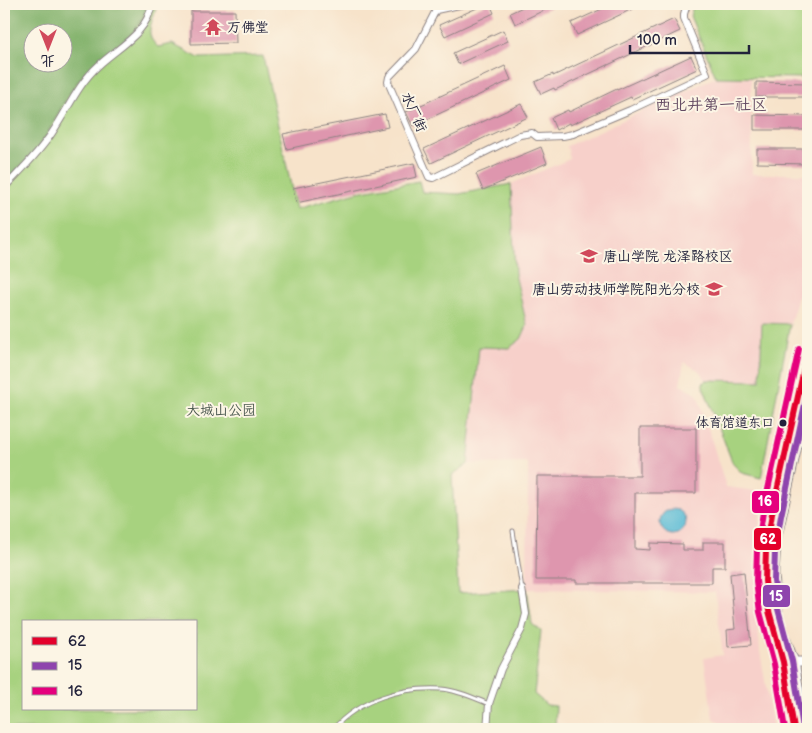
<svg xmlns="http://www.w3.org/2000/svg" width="812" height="733" viewBox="0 0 812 733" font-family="'Balsamiq Sans','LXGW WenKai TC',sans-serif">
<rect width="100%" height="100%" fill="#fcf5e5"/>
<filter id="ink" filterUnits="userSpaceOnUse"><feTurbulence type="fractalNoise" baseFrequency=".02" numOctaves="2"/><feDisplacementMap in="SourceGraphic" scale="10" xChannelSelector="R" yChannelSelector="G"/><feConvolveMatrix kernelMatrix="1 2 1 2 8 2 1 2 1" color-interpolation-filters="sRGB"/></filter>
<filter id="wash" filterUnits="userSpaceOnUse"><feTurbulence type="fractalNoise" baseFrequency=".0096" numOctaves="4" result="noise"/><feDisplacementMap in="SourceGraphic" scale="20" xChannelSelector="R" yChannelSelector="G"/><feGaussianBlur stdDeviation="1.12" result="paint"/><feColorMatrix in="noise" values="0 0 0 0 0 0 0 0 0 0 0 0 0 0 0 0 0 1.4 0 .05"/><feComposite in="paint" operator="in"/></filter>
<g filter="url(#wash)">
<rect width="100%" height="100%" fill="#f7e3ca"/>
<path fill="#f7d0ca" d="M716,77L751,78L752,174H808V227H804V251L800,290L790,324L763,323L760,381L706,380L700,371L684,362L680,385L694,392L698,396L726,487L764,492L760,513L757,610L760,651L773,729H731L713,718L704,658L723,655L715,592L527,589L528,463L468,464L479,347L527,326L515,274L511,184L570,159L567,146Z"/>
<g fill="#a7d27f" stroke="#647a5d" fill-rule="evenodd">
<path d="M4,4H157C154,21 142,33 158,47L172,44L199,58L263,56L296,209L357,192L419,181L422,192L459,194L511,184L515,274L527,326L521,339L509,348L479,347L468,464L452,475L458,593L527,589L532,624L541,631L534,694L547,705L556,706L555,729H4ZM32,32H62V62H32ZM24,622H196V709H24Z"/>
<path d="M694,4H808V78L716,77L690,16Z"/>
<path d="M762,323L790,324L761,478L742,473L733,464L703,386V383L706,380L760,381Z"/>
</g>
<path fill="#85b46e" stroke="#546b54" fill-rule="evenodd" d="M4,4H147C140,38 111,47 88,70C67,90 56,120 41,144C32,158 16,171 4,183ZM32,32H62V62H32Z"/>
<circle fill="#56bad5" stroke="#3c6e88" cx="673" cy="522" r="13"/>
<g id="blocks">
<g fill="#de96ae">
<path d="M486,4H490L494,13L445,36L439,25Z"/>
<path d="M529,4H557L515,24L510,13Z"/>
<path d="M613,4H643L577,35L571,23Z"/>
<path d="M191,11H235L236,43L191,44Z"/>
<path d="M674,19L680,31L555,90L554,88L541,94L535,82L553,74V76Z"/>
<path d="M503,30L508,41L458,64L453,53Z"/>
<path d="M691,56L697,69L632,99L631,97L570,125L569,123L556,130L551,118L568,110L569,112L617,89V90Z"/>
<path d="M505,66L511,80L413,126L406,112Z"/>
<path d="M756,82L808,83V97H756Z"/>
<path d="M521,104L528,117L431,163L424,149Z"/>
<path d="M385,114L388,127L287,149L283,134Z"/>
<path d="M754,115L808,116V130H754Z"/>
<path d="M541,147L547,163L483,190L476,174Z"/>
<path d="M757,149H808V164L757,163Z"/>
<path d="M414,163L417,177L296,203L293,188Z"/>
<path d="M640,428H696V493H635V549L650,550V543L683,544V550H703V542H725V567H712V583H576V580H536L537,476H640Z"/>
<path d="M744,572L751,645L728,647L727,630L735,629L730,574Z"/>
</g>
</g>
</g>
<g filter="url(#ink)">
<use href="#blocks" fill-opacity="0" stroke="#8c8282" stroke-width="1"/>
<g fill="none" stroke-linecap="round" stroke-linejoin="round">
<g stroke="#8c8282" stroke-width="5">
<g id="service">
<path d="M513,531L522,589"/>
<path d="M333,729C360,699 401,687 441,689C457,690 474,698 489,704"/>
</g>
</g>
<g stroke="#8c8282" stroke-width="8">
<g id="minor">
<path d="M464,4L436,10L416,49L389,77L388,82L429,177L433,178L520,135L532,133L537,137L563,136L573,134L630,110L707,74L684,18V14L687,4"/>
<path d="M4,188C21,170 38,154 52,133C67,111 78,84 98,66C118,47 147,34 152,4"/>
<path d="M487,729L489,704L501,669L522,629L526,614L522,589"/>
</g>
</g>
<g stroke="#8c8282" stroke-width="11">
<path id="tertiary" d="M783,662H808"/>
</g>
<g stroke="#8c8282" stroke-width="11">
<g id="secondary">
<path d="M794,729L783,662L769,611L765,581L766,550L772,514L808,351"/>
<path d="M805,729L794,662L780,624L776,597L774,575L776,541L808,396"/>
</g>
</g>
<use href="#service" stroke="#fff" stroke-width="3"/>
<use href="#minor" stroke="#fff" stroke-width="6"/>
<use href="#tertiary" stroke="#fff" stroke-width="9"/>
<use href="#secondary" stroke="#fff" stroke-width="9"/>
<g stroke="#fcf5e5" stroke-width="10">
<path id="bus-1" d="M794,729L783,662L769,611L765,581L766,550L772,514L808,351"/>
</g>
<g stroke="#fcf5e5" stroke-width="10">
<path id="bus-2" d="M803,728L792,661L778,609L774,581L775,551L781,516L808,390"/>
</g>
<g stroke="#fcf5e5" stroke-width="10">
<path id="bus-3" d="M785,729L774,664L760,612L756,581L757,550L763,512L799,349"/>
</g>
<use href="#bus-1" stroke="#e4002b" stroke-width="6"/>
<use href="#bus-2" stroke="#8e44ad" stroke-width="6"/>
<use href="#bus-3" stroke="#e5007d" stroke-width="6"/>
</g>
</g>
<defs>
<g id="temple-bare" transform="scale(1.35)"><path d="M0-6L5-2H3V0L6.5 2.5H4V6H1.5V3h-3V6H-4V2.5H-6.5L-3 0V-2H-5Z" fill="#d1495b" stroke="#fcf5e5" stroke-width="2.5" paint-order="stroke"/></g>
<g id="university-bare" transform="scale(1.35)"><path d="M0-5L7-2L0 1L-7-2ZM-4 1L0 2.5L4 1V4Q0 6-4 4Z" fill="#d1495b" stroke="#fcf5e5" stroke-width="2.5" paint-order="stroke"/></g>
</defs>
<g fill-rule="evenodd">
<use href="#temple-bare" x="213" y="27"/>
<use href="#university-bare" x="589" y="256"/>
<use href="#university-bare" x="714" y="289"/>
</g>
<circle fill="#22223b" stroke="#fcf5e5" stroke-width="2" cx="783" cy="423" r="4.5"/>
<g text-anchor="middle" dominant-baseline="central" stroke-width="4" stroke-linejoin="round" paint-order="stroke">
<g font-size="13" fill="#22223b" stroke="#fcf5e5" text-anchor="end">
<text x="774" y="423">体育馆道东口</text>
</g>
<g font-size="14" fill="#22223b" stroke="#fcf5e5" text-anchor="start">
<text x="227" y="27">万佛堂</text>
<text x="603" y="256">唐山学院 龙泽路校区</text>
<text x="700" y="289" text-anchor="end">唐山劳动技师学院阳光分校</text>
</g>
<g font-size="14" fill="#22223b" stroke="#fcf5e5">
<text transform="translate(414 112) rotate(66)">水厂街</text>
</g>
<g font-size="14" fill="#4a574f" stroke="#fcf5e5">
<text x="221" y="410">大城山公园</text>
</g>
<g font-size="16" fill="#644b63" stroke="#fcf5e5">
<text x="711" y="105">西北井第一社区</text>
</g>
</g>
<g stroke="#fcf5e5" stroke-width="2">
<rect x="751" y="490" width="29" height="24" rx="5" fill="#e5007d"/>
<rect x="753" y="527" width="29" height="24" rx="5" fill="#e4002b"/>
<rect x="762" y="584" width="29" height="24" rx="5" fill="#8e44ad"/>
</g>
<g font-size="14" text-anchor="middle" font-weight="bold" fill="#fff">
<text x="765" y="506">16</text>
<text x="768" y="544">62</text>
<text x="776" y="601">15</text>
</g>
<rect width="812" height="733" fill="none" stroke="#fcf5e5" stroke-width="20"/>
<rect x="22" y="620" width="175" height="90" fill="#fcf5e5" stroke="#a5a1a1"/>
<rect x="32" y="637" width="25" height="8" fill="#e4002b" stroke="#a5a1a1"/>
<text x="68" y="646" font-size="15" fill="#22223b">62</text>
<rect x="32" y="662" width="25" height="8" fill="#8e44ad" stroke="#a5a1a1"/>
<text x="68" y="670" font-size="15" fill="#22223b">15</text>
<rect x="32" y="687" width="25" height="8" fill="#e5007d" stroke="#a5a1a1"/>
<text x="68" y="696" font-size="15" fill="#22223b">16</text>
<g transform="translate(48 48) rotate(180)"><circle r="24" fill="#fcf5e5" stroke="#a5a1a1"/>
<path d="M0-4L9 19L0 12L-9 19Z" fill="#d1495b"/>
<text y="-8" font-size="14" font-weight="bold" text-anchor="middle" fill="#22223b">北</text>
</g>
<path d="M630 45v8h119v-8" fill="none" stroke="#22223b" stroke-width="2.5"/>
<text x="637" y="45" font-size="15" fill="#22223b" stroke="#fcf5e5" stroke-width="4" paint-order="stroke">100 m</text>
</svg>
